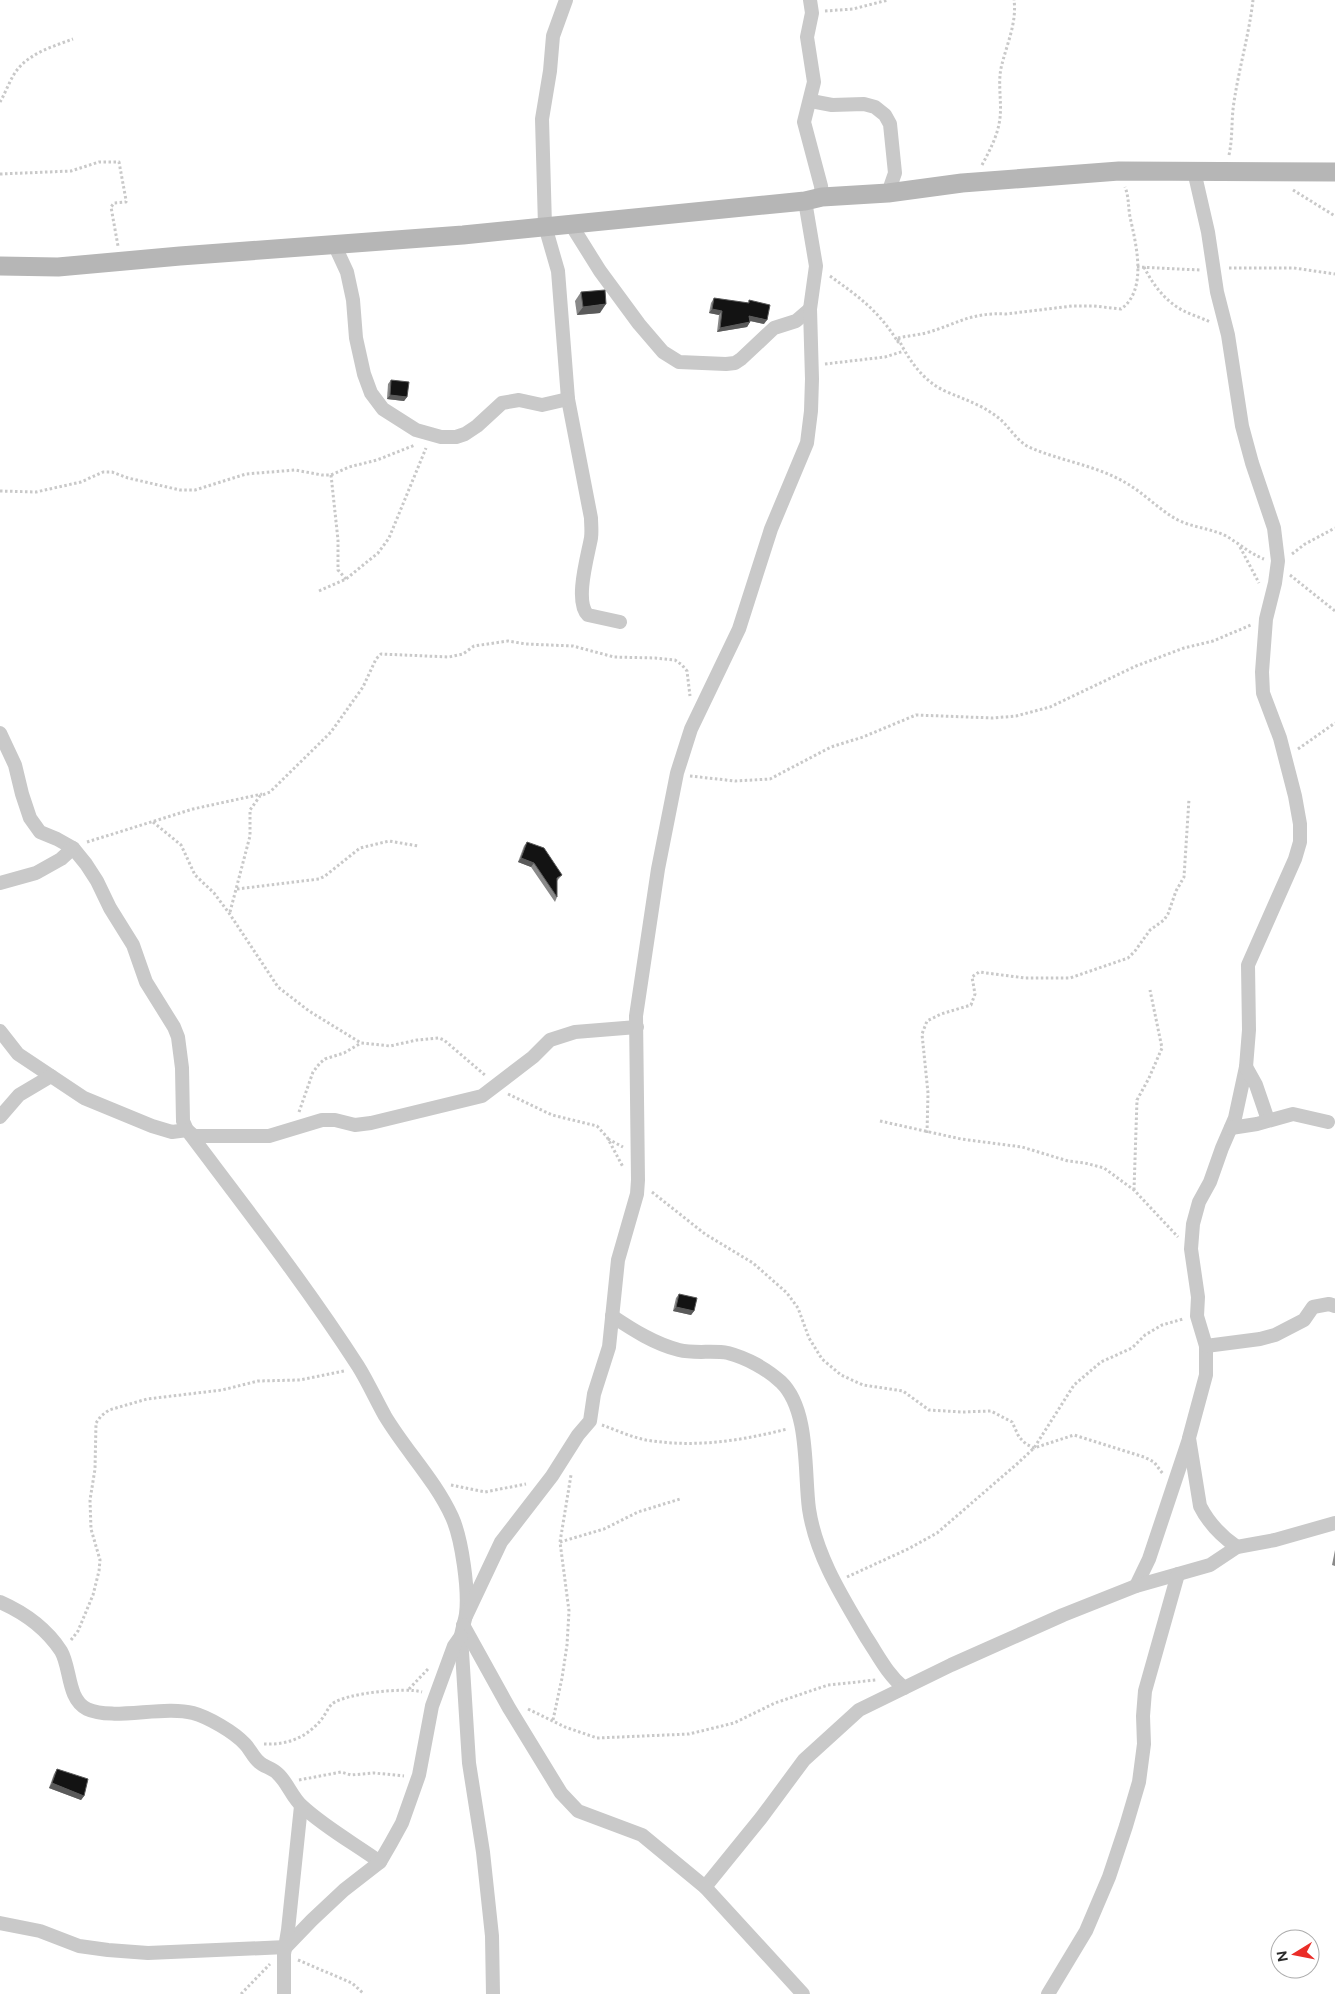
<svg xmlns="http://www.w3.org/2000/svg" width="1335" height="1994" viewBox="0 0 1335 1994" font-family="Figtree,sans-serif">
<rect width="100%" height="100%" fill="#fff"/>
<g fill="none" stroke-linecap="round" stroke-linejoin="round">
<g stroke="#c9c9c9" stroke-width="3" stroke-dasharray="2.5 2.5" stroke-linecap="butt">
<path d="M825,11L853,9L888,0"/>
<path d="M0,102C6,92 10,79 17,70C30,53 54,46 73,39"/>
<path d="M1229,155C1233,137 1231,120 1234,102C1239,68 1249,35 1253,0"/>
<path d="M982,165C990,150 998,135 1000,118C1002,100 997,82 1002,64C1007,44 1017,22 1014,0"/>
<path d="M0,174L71,171L99,162H119L126,200V202L114,203L111,207L118,246"/>
<path d="M1293,190L1335,216"/>
<path d="M1137,267L1200,270"/>
<path d="M1144,267C1153,285 1166,302 1184,311C1192,315 1202,318 1210,322"/>
<path d="M1229,268H1294L1335,274"/>
<path d="M830,276C859,297 878,310 898,342V338C908,359 923,381 945,391C963,399 980,404 996,416C1008,424 1016,441 1029,447C1060,461 1096,465 1126,483C1144,493 1159,510 1178,520C1192,527 1207,528 1222,534C1237,541 1248,553 1264,559"/>
<path d="M898,338C907,336 917,335 926,333C957,324 971,312 1006,314L1072,306H1094L1121,309C1148,290 1136,244 1130,217C1128,206 1129,197 1125,187"/>
<path d="M825,364L885,357L904,351"/>
<path d="M331,475L338,540V570L346,579"/>
<path d="M0,491L36,492L81,482L103,472H112L128,478L180,490H195L246,474L295,470L322,475H331L349,467L377,460L415,445"/>
<path d="M1240,547L1259,583"/>
<path d="M1292,554L1305,544L1335,528"/>
<path d="M1290,575L1335,611"/>
<path d="M319,591L346,579L378,553L389,538L426,448"/>
<path d="M1298,749L1335,723"/>
<path d="M690,776L735,781L770,779L831,747L863,737L916,715L993,718L1016,716L1050,707L1136,666L1184,648L1213,641L1251,625"/>
<path d="M153,822L181,845L195,875L214,893L229,913L278,987L309,1011L361,1043L390,1046L417,1040L439,1038L444,1040L486,1076"/>
<path d="M87,842L193,809L262,794"/>
<path d="M237,889L319,879L325,876L360,848L389,841L418,846"/>
<path d="M230,912L250,836V810L260,796L270,792L331,732L363,687L376,659L381,654L449,657L463,654L474,646L508,641L526,644L573,646L614,657L655,658L675,660L682,665L687,671L690,696"/>
<path d="M508,1094L552,1115L597,1126L607,1137L623,1167"/>
<path d="M299,1112L313,1072L320,1063L325,1059L344,1053L361,1043"/>
<path d="M880,1121L961,1139L1022,1147L1068,1161L1085,1163L1104,1168L1134,1190L1178,1237"/>
<path d="M927,1133L928,1093L922,1034L927,1021L941,1014L971,1005L975,994L972,977L979,972L1025,978H1070L1128,958L1135,951L1150,930L1164,920L1168,914L1176,891L1184,877L1189,799"/>
<path d="M608,1139L623,1147"/>
<path d="M1134,1190L1137,1100L1149,1078L1162,1048L1150,990"/>
<path d="M652,1192L705,1234L753,1263L787,1293L798,1308L809,1338L822,1359L841,1375L863,1385L903,1391L929,1410L962,1412L991,1411L1012,1422L1019,1437L1026,1444L1034,1448L1074,1435L1144,1457L1154,1462L1163,1474"/>
<path d="M602,1425C616,1430 631,1437 646,1440C694,1448 740,1441 787,1429"/>
<path d="M451,1485L485,1492L526,1484"/>
<path d="M560,1542L604,1529L638,1512L680,1499"/>
<path d="M847,1577L908,1549L937,1533L1018,1463L1034,1448L1074,1385L1088,1373L1101,1362L1132,1348L1145,1335L1162,1325L1183,1319"/>
<path d="M71,1640L78,1631L93,1595L99,1571L100,1560L91,1529L90,1500L95,1469L96,1423L101,1416L109,1410L147,1399L222,1390L258,1381L300,1380L344,1371"/>
<path d="M409,1689L429,1668"/>
<path d="M528,1709L565,1727L597,1738L689,1734L734,1723L775,1703L828,1685L876,1680"/>
<path d="M553,1720L562,1678L567,1645L569,1611L560,1542L571,1475"/>
<path d="M264,1744C287,1745 306,1738 321,1720C325,1715 328,1708 332,1704C345,1693 407,1687 422,1692"/>
<path d="M299,1780L341,1772L351,1775L374,1773L404,1776"/>
<path d="M298,1960L352,1983L364,1994"/>
<path d="M241,1994L270,1964"/>
</g>
<g stroke="#c9c9c9" stroke-width="14">
<path d="M566,0L553,36L550,71L542,119L545,226L558,271L568,399L591,518C591,524 592,531 591,538C588,555 574,602 588,615L620,622"/>
<path d="M810,0L812,13L807,37L814,82L804,122L821,186L822,197"/>
<path d="M811,101L832,105L864,104L875,107L885,115L890,124L895,173L888,193"/>
<path d="M1194,171L1208,232L1217,292L1228,335L1242,426L1252,463L1274,528L1278,561L1275,583L1266,619L1262,672L1263,693L1280,738L1295,796L1300,824V842L1295,859L1248,965L1249,1030L1246,1067L1235,1118L1222,1148L1210,1182L1199,1202L1193,1224L1191,1249L1198,1297L1197,1316L1206,1346V1375L1189,1438L1200,1506C1209,1524 1221,1536 1237,1547"/>
<path d="M570,223L600,271L639,324L663,352L679,362L726,364L735,363L741,359L774,328L796,321L810,309"/>
<path d="M334,244L347,272L353,300L356,338L364,374L371,393L383,409L416,430L441,437H456L465,434L477,426L502,403L519,400L542,405L568,399"/>
<path d="M0,733L15,765L22,794L30,818L40,832L57,839L73,848L86,864L97,881L110,908L133,945L146,982L174,1027L178,1037L182,1068L183,1121L187,1130C245,1207 305,1284 358,1366C368,1382 376,1400 385,1416C406,1451 435,1480 452,1517C462,1539 469,1591 466,1614C465,1621 462,1629 461,1636L469,1763L483,1852L492,1936L493,1994"/>
<path d="M0,883L36,873L61,859L73,848"/>
<path d="M0,1031L18,1054L84,1098L152,1126L172,1132L187,1130L194,1136H269L322,1120H335L355,1125L371,1123L482,1096L533,1057L550,1040L575,1032L637,1027"/>
<path d="M1246,1067L1256,1085L1268,1120"/>
<path d="M0,1117L19,1095L51,1076"/>
<path d="M1231,1128L1257,1124L1293,1114L1328,1122"/>
<path d="M612,1316C633,1330 655,1344 679,1350C695,1354 713,1350 728,1353C747,1358 767,1369 781,1382C810,1410 804,1473 809,1509C816,1556 843,1598 866,1637C878,1655 887,1674 904,1688"/>
<path d="M1206,1346L1260,1339L1275,1335L1304,1320L1313,1307L1329,1304L1335,1306"/>
<path d="M1136,1586L1149,1559L1189,1439"/>
<path d="M0,1602C25,1613 46,1628 61,1651C71,1668 67,1699 87,1709C112,1721 164,1705 193,1713C208,1717 234,1732 245,1744C250,1749 253,1757 259,1762C264,1767 273,1768 278,1774C288,1783 292,1798 303,1807C326,1828 355,1844 380,1862"/>
<path d="M466,1616L501,1542L552,1476L578,1435L590,1421L594,1394L609,1347L618,1260L637,1194L638,1180L636,1016L658,869L677,773L691,729L739,629L771,529L807,443L811,411L812,379L810,309L816,266L805,201"/>
<path d="M463,1625L509,1708L561,1793L578,1811L642,1835L705,1887L803,1994"/>
<path d="M705,1887L761,1818L804,1760L859,1710L951,1665L1063,1615L1136,1586L1210,1565L1237,1547L1275,1540L1335,1523"/>
<path d="M0,1923L40,1931L79,1946L108,1950L148,1953L286,1947L312,1920L344,1890L380,1862L391,1843L402,1823L419,1775L432,1706L454,1646L461,1636"/>
<path d="M284,1994V1954L288,1930L301,1806"/>
<path d="M1048,1994L1086,1931L1109,1877L1126,1826L1139,1782L1144,1744L1143,1716L1145,1691L1178,1574"/>
</g>
<path stroke="#b6b6b6" stroke-width="19" d="M0,266L58,267L180,256L463,235L805,201L822,197L888,193L962,183L1119,171L1335,172"/>
</g>
<g fill="#898989">
<path d="M581,292L600,313L577,315L575,301Z"/>
<path d="M714,298L748,303L749,300L764,324L750,321V322L747,327L717,332L719,315L709,313L711,303Z"/>
<path d="M391,380L407,397L404,401L387,399L388,384Z"/>
<path d="M527,842L562,875L557,881V897L555,902L531,867L518,862L524,846Z"/>
<path d="M679,1294L694,1311L691,1315L673,1311L676,1298Z"/>
<path d="M1335,1550V1566L1332,1565Z"/>
<path d="M57,1769L84,1796L81,1800L49,1788L54,1774Z"/>
</g>
<g fill="#5a5a5a">
<path d="M606,304L600,313L577,315L583,307Z"/>
<path d="M712,309L722,311L719,315L709,313Z"/>
<path d="M749,316L767,320L764,324L746,320Z"/>
<path d="M750,322L747,327L717,332L720,328Z"/>
<path d="M390,395L407,397L404,401L387,399Z"/>
<path d="M521,858L534,863L531,867L518,862Z"/>
<path d="M676,1307L694,1311L691,1315L673,1311Z"/>
<path d="M52,1783L84,1796L81,1800L49,1788Z"/>
</g>
<g fill="#131313" stroke="#5a5a5a">
<path d="M605,290L606,304L583,307L581,292Z"/>
<path d="M714,298L749,303V300L770,305L767,320L749,316L750,322L720,328L722,311L712,309Z"/>
<path d="M391,380L409,382L407,397L390,395Z"/>
<path d="M527,842L544,848L562,875L557,878V897L534,863L521,858Z"/>
<path d="M679,1294L697,1298L694,1311L676,1307Z"/>
<path d="M57,1769L88,1779L84,1796L52,1783Z"/>
</g>
<g transform="translate(1295 1954) rotate(260)"><circle r="24" fill="#ffffff" stroke="#ababab"/>
<path d="M0-4L9 19L0 12L-9 19Z" fill="#ea2d28"/>
<text y="-8" font-size="14" font-weight="bold" text-anchor="middle" fill="#2c2c2c">N</text>
</g>
</svg>
